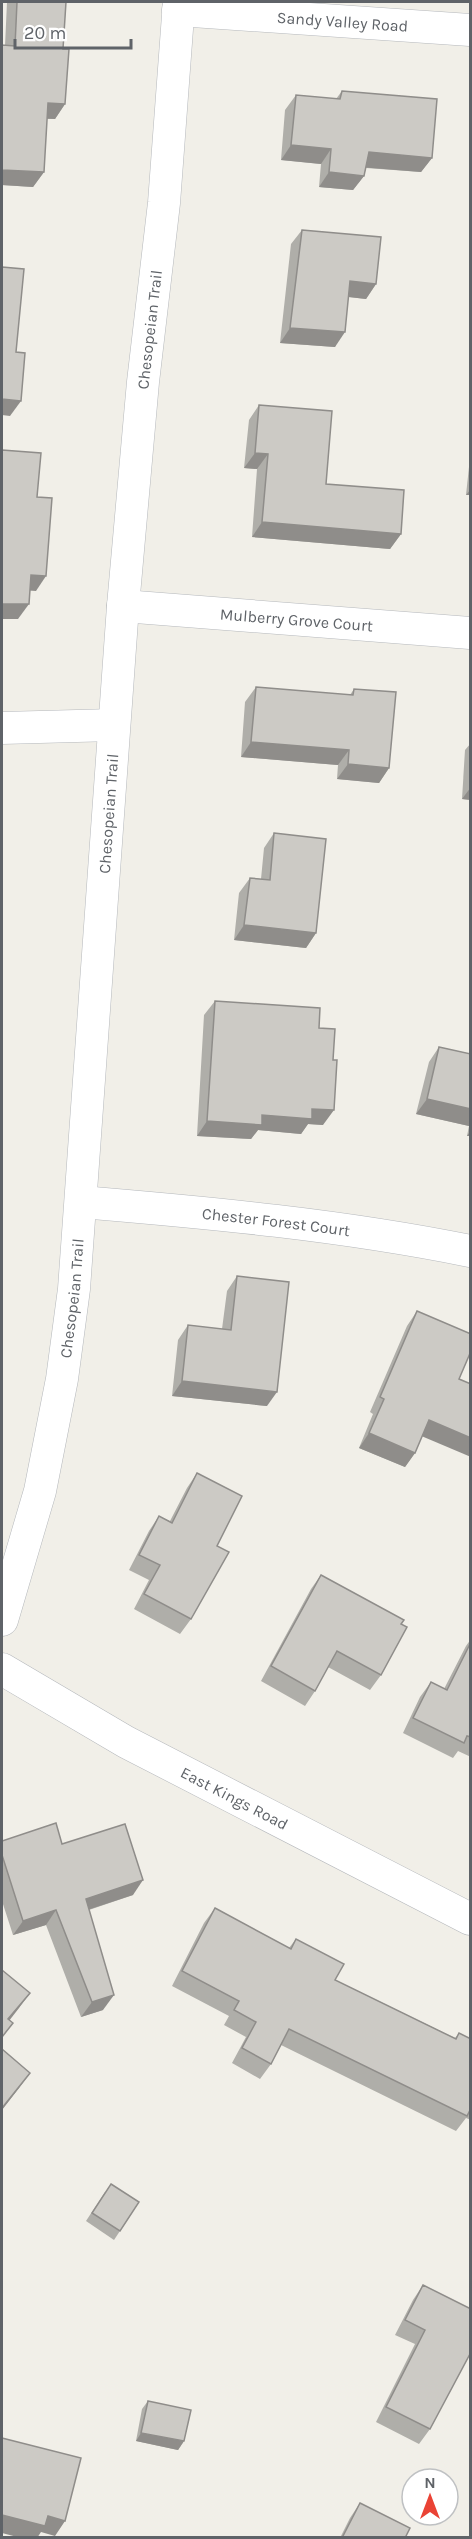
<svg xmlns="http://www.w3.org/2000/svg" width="472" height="2539" viewBox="0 0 472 2539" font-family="Karla,sans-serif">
<rect width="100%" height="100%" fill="#f1efe8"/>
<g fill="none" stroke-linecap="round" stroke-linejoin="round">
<g stroke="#b5b8bc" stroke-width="33">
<g id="street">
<path id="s1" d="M178,10L470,30"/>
<path id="s2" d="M123,606L470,633"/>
<path d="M2,728L114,725"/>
<path id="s3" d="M81,1202C212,1213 342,1225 470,1251"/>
<path id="s4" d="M2,1620L40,1491L62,1379L74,1289L123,606L143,382L164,203L179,2"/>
<path id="s5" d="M2,1669L126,1742L470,1919"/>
</g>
</g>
<use href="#street" stroke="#fff" stroke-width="32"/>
</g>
<g fill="#afaea9">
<path d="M7,2H66L63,49L65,104L55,119H47L44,172L33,187L2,185V45L5,46Z"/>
<path d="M342,91L432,158L421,172L366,168L364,176L353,190L319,187L321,164L281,160L285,110L296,95L336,99Z"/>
<path d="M302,230L376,284L366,299L349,297L335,347L280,343L291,244Z"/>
<path d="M259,405L326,484L401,534L390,549L252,537L257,469L244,468L249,420Z"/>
<path d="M471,448V495H466Z"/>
<path d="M256,687L350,695L354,689L389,768L379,783L337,779L338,765L241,757L245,702Z"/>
<path d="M471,743V800L462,799L465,750Z"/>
<path d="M274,833L316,933L306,948L234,940L239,893L250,878L261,879L264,848Z"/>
<path d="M215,1001L319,1028L323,1125L308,1124L301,1134L258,1130L251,1139L197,1136L204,1015Z"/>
<path d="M439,1047L471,1054V1136H467L469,1126L416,1114L429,1062Z"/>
<path d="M237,1276L267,1406L172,1396L178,1340L188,1325L222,1329L227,1291Z"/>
<path d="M417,1311L415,1453L405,1467L359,1448L373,1414L370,1412L407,1326Z"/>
<path d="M197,1473L217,1546L191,1619L180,1634L134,1609L149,1580L129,1570L149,1531L159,1516L170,1521L187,1488Z"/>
<path d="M321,1575L401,1624L381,1675L370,1690L328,1667L315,1691L305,1706L261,1681L311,1589Z"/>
<path d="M471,1639V1757L458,1751L453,1758L403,1733L420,1697L431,1682L444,1689L466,1646Z"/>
<path d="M2,1841L62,1844L133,1895L89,1910L103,2010L81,2017L46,1925L13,1935L2,1901Z"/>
<path d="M215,1908L289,1948L296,1939L335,1980L455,2038L459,2033L471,2039V2120L466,2118L456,2131L281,2045L271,2064L260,2079L232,2063L246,2037L224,2025L229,2016L172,1986L204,1923Z"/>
<path d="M105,2192L139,2202L114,2240L86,2221Z"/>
<path d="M423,2285L430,2429L419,2444L376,2422L415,2344L395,2335L413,2300Z"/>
<path d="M148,2401L184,2441L178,2450L136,2441L142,2409Z"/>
<path d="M360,2503L405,2538H340L350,2518Z"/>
</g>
<g fill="#8f8d8a">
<path d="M48,103L65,104L55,119L37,118Z"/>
<path d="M291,145L331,149L321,164L281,160Z"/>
<path d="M369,152L432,158L421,172L359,167Z"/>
<path d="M2,170L44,172L33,187L2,185Z"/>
<path d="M329,172L364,176L353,190L319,187Z"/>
<path d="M350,281L376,284L366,299L340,296Z"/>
<path d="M290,328L345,332L335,347L280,343Z"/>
<path d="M2,399L21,401L10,416L2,415Z"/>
<path d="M255,453L268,454L257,469L244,468Z"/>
<path d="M471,489V495H466Z"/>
<path d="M262,522L401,534L390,549L252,537Z"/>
<path d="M31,575L46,576L36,591L21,590Z"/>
<path d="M2,604H29L18,619H2Z"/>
<path d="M251,742L349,750L338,765L241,757Z"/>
<path d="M348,764L389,768L379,783L337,779Z"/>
<path d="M471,787V800L462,799Z"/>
<path d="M244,925L316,933L306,948L234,940Z"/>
<path d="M427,1099L471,1109V1124L469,1126L416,1114Z"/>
<path d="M312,1109L334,1110L323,1125L308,1124L301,1134L258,1130L251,1139L197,1136L207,1121Z"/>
<path d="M471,1130V1136H467Z"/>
<path d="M182,1381L277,1392L267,1406L172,1396Z"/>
<path d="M429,1420L471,1438V1457L419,1435Z"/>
<path d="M369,1433L415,1453L405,1467L359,1448Z"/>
<path d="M143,1880L133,1895L75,1914L86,1899Z"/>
<path d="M56,1910L46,1925L13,1935L23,1921Z"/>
<path d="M30,1993L19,2008L2,2030L8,2019Z"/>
<path d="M114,1995L103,2010L81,2017L92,2002Z"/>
<path d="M30,2073L19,2088L2,2110V2108Z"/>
<path d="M141,2433L184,2441L178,2450L136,2441Z"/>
<path d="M2,2515L48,2516L65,2521L55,2536L41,2532L37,2538H21L2,2533Z"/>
</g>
<g fill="#cccac5" stroke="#8f8d8a" stroke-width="1.5">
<path d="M17,2H66L63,49H69L65,104L48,103L44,172L2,170V45L15,46Z"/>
<path d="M342,91L437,99L432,158L369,152L364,176L329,172L331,149L291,145L296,95L340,99Z"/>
<path d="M302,230L381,237L376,284L350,281L345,332L290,328Z"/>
<path d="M2,267L24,269L16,352L25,353L21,401L2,399Z"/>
<path d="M259,405L332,411L326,484L404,490L401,534L262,522L268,454L255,453Z"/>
<path d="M2,450L41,453L37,497L52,498L46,576L31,575L29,604H2Z"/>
<path d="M256,687L353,695L354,689L396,692L389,768L348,764L349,750L251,742Z"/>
<path d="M274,833L326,839L316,933L244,925L250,878L270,880Z"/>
<path d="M215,1001L320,1008L319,1028L335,1029L333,1060H337L334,1110L312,1109V1119L262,1115V1125L207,1121Z"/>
<path d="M439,1047L471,1054V1109L427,1099Z"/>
<path d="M237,1276L289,1282L277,1392L182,1381L188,1325L231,1330Z"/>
<path d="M417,1311L471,1334V1351L459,1379L471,1384V1438L429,1420L415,1453L369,1433L384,1399L380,1397Z"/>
<path d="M197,1473L242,1496L217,1546L229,1552L191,1619L144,1594L160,1565L139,1555L159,1516L172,1523Z"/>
<path d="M321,1575L404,1620L401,1624L407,1627L381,1675L337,1651L315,1691L271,1666Z"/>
<path d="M471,1642V1737L467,1736L464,1743L413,1718L431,1682L447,1690Z"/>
<path d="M56,1823L62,1844L125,1824L143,1880L86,1899L114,1995L92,2002L56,1910L23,1921L2,1855V1841Z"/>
<path d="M215,1908L291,1949L296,1939L344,1964L335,1980L456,2039L459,2033L471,2039V2108L467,2116L289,2029L271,2064L242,2048L256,2022L234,2010L239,2001L182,1971Z"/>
<path d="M2,1970L30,1993L8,2019L13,2023L2,2037Z"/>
<path d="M2,2049L30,2073L2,2108Z"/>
<path d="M111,2184L139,2202L120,2231L92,2213Z"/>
<path d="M423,2285L471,2309V2352L430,2429L386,2407L425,2330L405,2320Z"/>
<path d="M148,2401L191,2410L184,2441L141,2433Z"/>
<path d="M2,2438L81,2458L65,2521L48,2516L45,2526L2,2515Z"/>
<path d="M360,2503L410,2528L405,2538H342Z"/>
</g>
<g text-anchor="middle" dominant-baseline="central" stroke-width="6" stroke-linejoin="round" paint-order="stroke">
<g font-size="16" fill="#5f6368" stroke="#fff">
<text stroke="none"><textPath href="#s1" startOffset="165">Sandy Valley Road</textPath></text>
<text stroke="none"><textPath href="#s4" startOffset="1302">Chesopeian Trail</textPath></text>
<text stroke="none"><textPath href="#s2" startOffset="174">Mulberry Grove Court</textPath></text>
<text stroke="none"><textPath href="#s4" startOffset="816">Chesopeian Trail</textPath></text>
<text stroke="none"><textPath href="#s3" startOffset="196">Chester Forest Court</textPath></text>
<text stroke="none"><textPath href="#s4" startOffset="330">Chesopeian Trail</textPath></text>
<text stroke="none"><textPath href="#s5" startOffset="266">East Kings Road</textPath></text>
</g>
</g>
<rect width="472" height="2539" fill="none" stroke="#5f6368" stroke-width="6"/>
<g transform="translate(430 2497)"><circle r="28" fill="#ffffff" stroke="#bfc1c3" stroke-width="1.5"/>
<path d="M0-4.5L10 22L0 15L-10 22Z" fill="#ea4335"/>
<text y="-9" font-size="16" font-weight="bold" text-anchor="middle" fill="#5f6368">N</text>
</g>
<path d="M15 39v9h116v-9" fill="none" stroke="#5f6368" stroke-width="3"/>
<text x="24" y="39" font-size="18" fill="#5f6368" stroke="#ffffff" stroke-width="4.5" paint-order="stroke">20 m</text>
</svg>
